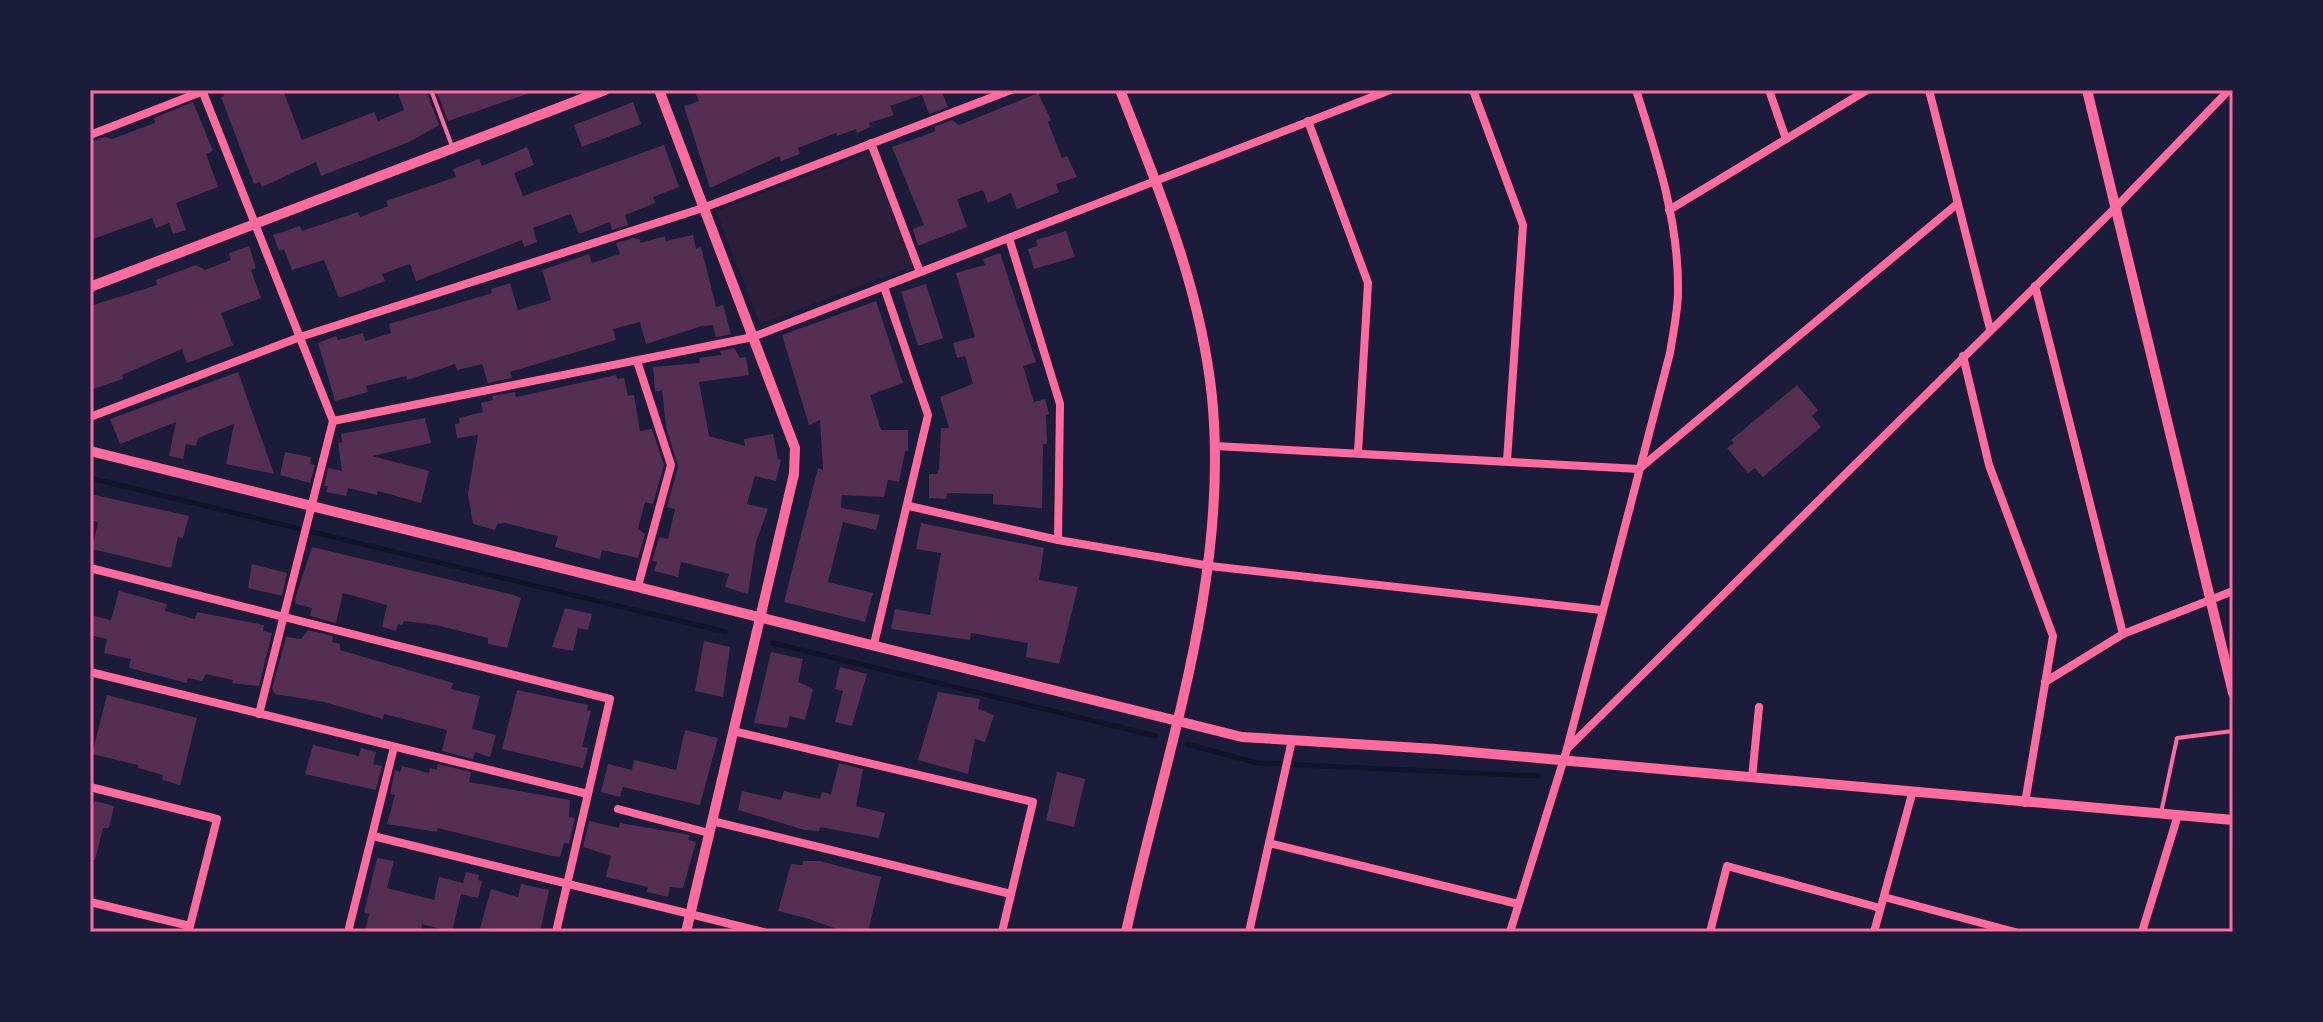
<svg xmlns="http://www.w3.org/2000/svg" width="2323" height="1022" viewBox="0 0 2323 1022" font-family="'IBM Plex Sans',sans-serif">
<rect width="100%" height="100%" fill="#1b1b3a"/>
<path fill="#2a1e3b" d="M869,153L913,266L760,324L716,211Z"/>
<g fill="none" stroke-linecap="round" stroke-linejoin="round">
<g stroke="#12122b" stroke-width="5">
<path d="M90,478L726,632"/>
<path d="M773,643L1156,736"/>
<path d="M1187,744L1257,763L1538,776"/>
</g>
</g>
<g fill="#542f53">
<path d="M223,90H283L302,140L374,112L378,121L404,110L397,90H426L439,125L409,142L321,176L316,162L262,187L260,182L254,184L221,97L224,96Z"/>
<path d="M436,90H527V94L448,121Z"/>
<path d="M694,90H856L857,93L941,90L948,107L929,114L922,95L890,106L894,115L869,123L870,127L857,133L856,129L837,136L836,133L798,148L800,154L781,161L779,156L710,188L684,106L699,101Z"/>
<path d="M1038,93L1051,120L1048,122L1062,158L1067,156L1077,177L1056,184L1059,192L1017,209L1011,193L988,203L983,190L957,199L967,227L918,246L913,229L924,225L892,147L936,131L934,127L952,120L959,125Z"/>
<path d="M193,102L213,151L206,154L218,187L176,203L186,230L173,234L169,223L156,228L152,218L90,240V142L105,137L112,139L155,123L154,118Z"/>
<path d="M633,102L641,124L582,147L574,125Z"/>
<path d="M664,145L679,187L653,197L655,203L625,215L628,225L612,230L610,222L579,234L571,214L533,228L537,242L524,247L522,240L416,281L410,264L382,274L385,281L339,298L324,260L292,270L284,249L279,251L273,235L300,226L302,231L358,212L360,217L388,206L386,201L456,177L453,169L479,159L482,166L527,147L534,165L514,173L523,196Z"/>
<path d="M1066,231L1075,257L1034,269L1028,249L1038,246L1036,240Z"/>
<path d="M693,235L696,249L701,247L716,307L723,305L731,334L716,337L713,325L702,326L646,344L640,322L613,329L616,340L510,372L512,378L488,383L482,364L457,370L455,364L407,380L406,376L366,386L368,392L335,401L318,343L336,336L338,340L363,333L365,341L391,333L389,324L492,293L491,289L510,283L518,310L551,300L542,270L589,254L592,263L620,254L616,243L633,238L639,239L641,243L665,236L666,241Z"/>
<path d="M249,246L256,268L251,270L261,298L221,313L233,345L187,363L182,349L122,375L123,379L90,390V306L157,285L156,280L196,265L205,270L231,260L229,253Z"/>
<path d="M1000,253L1036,362L1023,366L1034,402L1045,399L1049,414L1046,415L1047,444H1043L1042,508L993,504V494L947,493L946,499L929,498V474H937L939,469L941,428H949L940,397L973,384L965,356L957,358L953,343L975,337L956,273L985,265L983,259Z"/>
<path d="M926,284L943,338L918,346L901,292Z"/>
<path d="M876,301L903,383L870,395L881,430H908V451H905L899,482L888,480L884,497L842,495L841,508L880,515L876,530L843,522L828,582L873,593L865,622L784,602L818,468L823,470L820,420L809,425L782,335Z"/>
<path d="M734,348L740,358L746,357L749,375L699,382L709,436L745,446L744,439L773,434L778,459L781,460L776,481L755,476L747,504L768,509L756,542L748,594L725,587L729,574L681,562L678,577L654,571L657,562L652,561L659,537L668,539L675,509L667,507L678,466L666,427L662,390L655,392L653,367L700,363L699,358L721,355L720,351Z"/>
<path d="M238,372L274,474L226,464L234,424L198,438L196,446L186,444L183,459L169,456L176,422L120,444L110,419Z"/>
<path d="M616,375L617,379L624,378L628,396L634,395L640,431L652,429L664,465L653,504L645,502L638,529L645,534L638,558L602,550L600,559L555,547L558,536L505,523L497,524L495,530L473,524L468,494L478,435L457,438L455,424L460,423L459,418L483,412L481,403L493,400L492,396L515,392L516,397Z"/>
<path d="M1797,385L1818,410L1812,416L1821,427L1763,477L1755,468L1748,473L1727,448L1734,443L1731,440Z"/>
<path d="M425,418L431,443L372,456L429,471L421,503L378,491L377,495L348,488L346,496L326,492L328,486H324L328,468L342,471L338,443L342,442L341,434Z"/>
<path d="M285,452L311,457L310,464L315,465L310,483L280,475Z"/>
<path d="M90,494L189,516L183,538L178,537L171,568L92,549L98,522L90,520Z"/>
<path d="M921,523L1044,548L1039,580L1078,587L1059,664L1026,657L1028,643L971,633L970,640L891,629L895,609L930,615L941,553L916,549Z"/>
<path d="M312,547L514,595L521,598L507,648L488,644V638L436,625L404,621L402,625L398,624L396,631L382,627L387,605L343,593L336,623L310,616L312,608L296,604L295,599Z"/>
<path d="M252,564L287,573L282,596L248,588Z"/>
<path d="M119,591L167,604L165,611L195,619L197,612L264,625L263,631L272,633L259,686L232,683L233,680L206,674L202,681L188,678L187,683L129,668L131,659L104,653L107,639L90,635V615L111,620Z"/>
<path d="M565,608L592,614L588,630L578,628L573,651L552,647Z"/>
<path d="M308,630L333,636L332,642L340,644V650L453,683L451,689L480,696L472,729L496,735L490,757L475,752L473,759L442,751L447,730L384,714L383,719L324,702L275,694L272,689L286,637L301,639Z"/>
<path d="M704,641L730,647L723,697L695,691Z"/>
<path d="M771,652L803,659L798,682L813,689L805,720L790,716L787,728L754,723Z"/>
<path d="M840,667L867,674L852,726L835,722L843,691L835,689Z"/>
<path d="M517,690L588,705L587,710L591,711L582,747L588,748L583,768L502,749Z"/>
<path d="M938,692L980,699L978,709L994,715L985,742L975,739L968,774L918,760Z"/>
<path d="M107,695L197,718L180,785L162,780L163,775L138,768V765L92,754Z"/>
<path d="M685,730L718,738L700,805L623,787L620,797L601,792L608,764L632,770L634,760L676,770Z"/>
<path d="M313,745L359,756L361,748L376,752L373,764L382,766L376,790L305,774Z"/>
<path d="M839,763L863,769L856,806L885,813L879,838L820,827L819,831L805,830L738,810L742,791L781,800L784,791L820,799L822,792L831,794Z"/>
<path d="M438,764L471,772L469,782L570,800L569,817L575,818L569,844L564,843L560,857L552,856L438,828L437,832L387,824L395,795L390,794L395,770L400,772L402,766L429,773L430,768L437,770Z"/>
<path d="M1057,772L1085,779L1074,827L1046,820Z"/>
<path d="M95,801L114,806L109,828H103L95,860H90V812Z"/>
<path d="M589,821L619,828L620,823L690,835L688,840L696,842L683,888L670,887L668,897L647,892L648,887L606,877L611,856L583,847Z"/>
<path d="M377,858L394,861L387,888L434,900L439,877L463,883L466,872L479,875L478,880L482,881L478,898L461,894L452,932L422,924L421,932H365L369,914L364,913Z"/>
<path d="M803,861H820L881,877L868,932H836L837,929L806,918L778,911L791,864L802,865Z"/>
<path d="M521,884L549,890L540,932H479L491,889L518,897Z"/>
</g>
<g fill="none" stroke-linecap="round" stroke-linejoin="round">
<g stroke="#ff6b9d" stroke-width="4">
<path d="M431,90L452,146"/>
<path d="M2161,813L2177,738L2233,731"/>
</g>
<g stroke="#ff6b9d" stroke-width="8">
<path d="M202,90L333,421L259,714"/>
<path d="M1473,90L1523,225L1507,461"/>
<path d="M1769,90L1786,139"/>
<path d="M1929,90L1990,329"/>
<path d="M1308,121L1368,283L1358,452"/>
<path d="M90,135L206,90"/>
<path d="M871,143L920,272"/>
<path d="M1669,210L1867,90"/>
<path d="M1009,238L1060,404L1058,540"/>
<path d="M2035,286L2123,634"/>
<path d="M1963,356L1989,465L2053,636L2025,803"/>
<path d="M637,361L671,465L638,586"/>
<path d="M90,417L300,337L703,208L1011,90"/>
<path d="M333,421L753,337L1390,90"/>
<path d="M1215,446L1639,469L1957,204"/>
<path d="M909,506L1058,540L1210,566L1601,610"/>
<path d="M90,568L610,699L556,932"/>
<path d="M874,644L928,415L884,287"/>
<path d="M90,672L588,794"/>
<path d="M2045,682L2123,634L2233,591"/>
<path d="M733,731L1033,802L1002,932"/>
<path d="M1567,749L2116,207L2229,90"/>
<path d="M1752,778L1759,707"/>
<path d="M90,787L217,819L190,926L90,902"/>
<path d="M618,809L709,833"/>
<path d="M712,821L1011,894"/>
<path d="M373,836L763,932"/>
<path d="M1269,843L1292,740"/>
<path d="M1884,897L2015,932"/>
<path d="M348,932L394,747"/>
<path d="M1249,932L1269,843L1518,904"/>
<path d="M1510,932L1567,749L1670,353C1673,333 1678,311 1678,291C1679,222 1657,155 1636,90"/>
<path d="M1710,932L1727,866L1880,908"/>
<path d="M1874,932L1912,794"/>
<path d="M2142,932L2178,815"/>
</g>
<g stroke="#ff6b9d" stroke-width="10">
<path d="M659,90L795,448L794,474L686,932"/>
<path d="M1120,90C1159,189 1201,290 1212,397C1230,580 1164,756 1126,932"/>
<path d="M2087,90L2233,693"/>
<path d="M90,287L605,90"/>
<path d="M90,451L1242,737L1436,749L2233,820"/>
</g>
</g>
<rect width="2323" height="1022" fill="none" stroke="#1b1b3a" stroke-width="184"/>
<rect x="92" y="92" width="2139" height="838" fill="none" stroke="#ff6b9d" stroke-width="3"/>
</svg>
